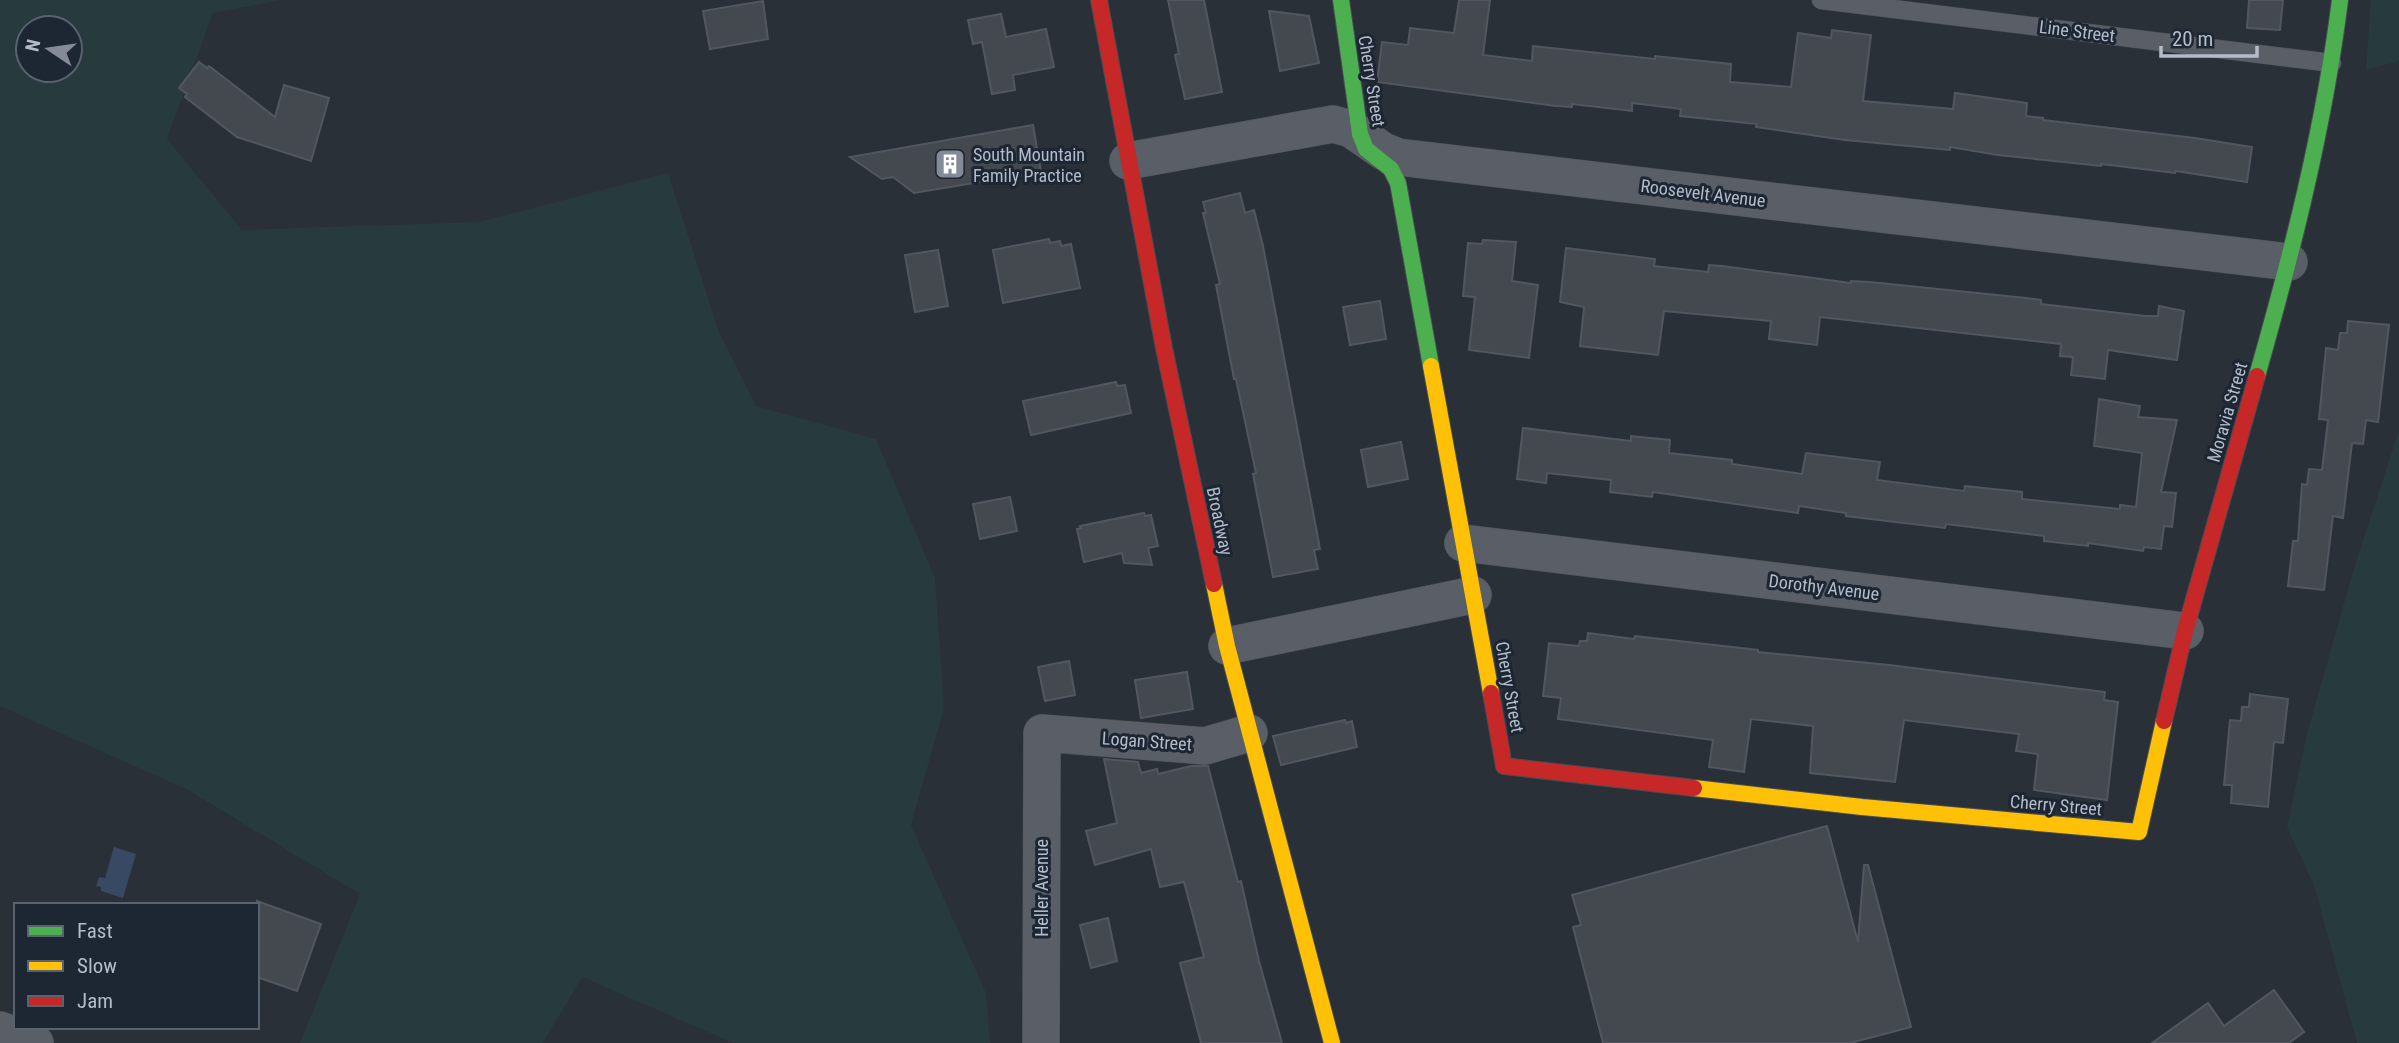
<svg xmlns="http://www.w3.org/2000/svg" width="2399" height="1043" viewBox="0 0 2399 1043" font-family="'Roboto Condensed',sans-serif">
<rect width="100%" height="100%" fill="#2a3038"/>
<g fill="#273a3e" fill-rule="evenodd">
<path d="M0,0H281L213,13L167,139L242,230L479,222L668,173L719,332L756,406L876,439L935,578L944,708L911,825L986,993L990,1043H733L582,977L543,1043H300L360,894L186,789L0,706ZM28,28H70V70H28Z"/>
<path d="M2371,0H2399V61L2366,70Z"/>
<path d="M2399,430V1043H2357L2314,885L2287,827L2307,734L2354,568Z"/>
</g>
<path fill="#384963" d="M114,847L136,854L123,898L101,891V887L96,886L99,877L105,878Z"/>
<g fill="#444950" stroke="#52575f" stroke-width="2">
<path d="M1168,0H1204L1222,92L1185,99L1175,55L1179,54Z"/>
<path d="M1459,0H1490L1483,55L1532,61L1533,46L1655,59V56L1731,64L1730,82L1791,87L1798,33L1831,38L1832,30L1871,35L1863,101L1953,109L1955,93L2027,103L2026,116L2043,118V120L2195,138L2252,147L2247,182L2176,171L2175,173L2101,164V166L1998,155L1950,147V150L1845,140L1756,127L1757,124L1680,116L1681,109L1632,103V111L1572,104V107L1556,106L1377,82L1382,42L1408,45L1410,28L1454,33Z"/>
<path d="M2249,0H2283L2280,30L2247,28Z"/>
<path d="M763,1L768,39L710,49L703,11Z"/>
<path d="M1269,11L1309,16L1319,63L1280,71Z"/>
<path d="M1001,14L1006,37L1046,29L1054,67L1013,75L1015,90L992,94L982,42L973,44L968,20Z"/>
<path d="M199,62L207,68L209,66L275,117L284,85L329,98L311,161L237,137L185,97L187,94L179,88Z"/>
<path d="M1033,125L1041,172L914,193L893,177L882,179L850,157Z"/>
<path d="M1240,193L1245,213L1254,210L1263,246L1320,549L1314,550L1318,569L1273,577L1253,474L1256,473L1236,379H1234L1216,285L1220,284L1203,213H1206L1203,202Z"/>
<path d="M1049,239L1050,243L1060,241L1061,246L1071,244L1080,288L1003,303L993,250Z"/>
<path d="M1483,240L1516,242L1512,281L1538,285L1529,358L1469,350L1475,297L1463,296L1468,243L1482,244Z"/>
<path d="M1566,248L1655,259L1654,266L1708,272L1709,265L1722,266L1851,283V281L1870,282L2026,298L2041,300V304L2145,316H2158L2159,306L2184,311L2177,360L2108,350L2105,379L2071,375L2073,357L2060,356L2061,344L1820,317L1817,345L1769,339L1771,321L1664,311L1658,355L1580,346L1584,307L1560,302Z"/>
<path d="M938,250L948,306L915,312L905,255Z"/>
<path d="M1380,301L1386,339L1350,345L1343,307Z"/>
<path d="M2348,321L2389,325L2378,422L2366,420L2363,444L2352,443L2343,518L2333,516L2324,590L2288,586L2293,541H2298L2302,484L2307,485L2309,469L2322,470L2328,420L2319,419L2326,348L2338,350L2340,333H2347Z"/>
<path d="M1116,382L1117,386L1125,385L1131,413L1031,435L1023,401Z"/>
<path d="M2099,399L2140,406L2138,417L2177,420L2161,492L2176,493L2172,527L2164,526L2161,549L2144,547L2143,551L2088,543V546L2044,541V536L1946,524L1945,528L1846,516V513L1799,506L1798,513L1653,492L1652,497L1610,492L1611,480L1547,473L1546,483L1517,479L1523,428L1631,441V436L1670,440L1669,453L1732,460V464L1802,474L1806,453L1880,462L1877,480L1964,491L1965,486L2022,492V499L2120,509V505L2136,507L2142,453L2094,446Z"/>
<path d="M1401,442L1408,479L1368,487L1361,450Z"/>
<path d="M1010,497L1017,531L980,539L973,504Z"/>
<path d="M1144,513L1145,516L1151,515L1158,546L1148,548L1152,565L1124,563L1122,553L1084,562L1077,529L1081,528L1080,526Z"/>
<path d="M1588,633L1634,639L1635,636L1758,650V652L1889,665L2105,692L2104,700L2118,702L2107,800L2034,790L2038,754L2016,751L2019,734L1904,720L1895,782L1810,773L1813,726L1751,719L1744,772L1709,767L1713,740L1558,719L1561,698L1543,696L1549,643L1579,646L1580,641H1587Z"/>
<path d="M1069,661L1075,695L1045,701L1038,667Z"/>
<path d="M1187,672L1193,709L1141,718L1135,680Z"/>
<path d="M2250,694L2288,699L2283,743L2274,742L2268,807L2231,803L2232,785H2224L2230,720L2241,721L2242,707H2249Z"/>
<path d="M1345,720L1346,723L1352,721L1357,747L1281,765L1273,736Z"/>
<path d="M1104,759L1138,762L1141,773L1157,769L1158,774L1191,766H1208L1238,882L1241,881L1259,961L1282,1043H1201L1180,963L1204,957L1184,882L1160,887L1151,849L1095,865L1086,831L1117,823Z"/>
<path d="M1827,826L1858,942L1864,865H1868L1911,1027L1850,1043H1603L1573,927L1581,925L1572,895Z"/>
<path d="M257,901L321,924L297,991L257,977Z"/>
<path d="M1108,918L1117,961L1091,968L1080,925Z"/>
<path d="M2274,990L2304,1032L2289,1043H2152L2208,1003L2224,1026Z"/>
</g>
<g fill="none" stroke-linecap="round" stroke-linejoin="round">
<g stroke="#484c53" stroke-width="19">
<path id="lane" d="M1821,0L2332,63"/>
</g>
<g stroke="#484c53" stroke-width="38">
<g id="street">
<path d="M1128,161L1333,124L1351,129L1383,151L1398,157L2289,262"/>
<path d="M1463,543L2185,631"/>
<path d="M1227,646L1473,595"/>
<path d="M0,1030L35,1043"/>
<path d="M1041,1043L1042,733L1205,746L1249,733"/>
</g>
</g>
<g stroke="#484c53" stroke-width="18">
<g id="fast">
<path d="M1341,0L1360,134L1366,149L1391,169L1398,183L1431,366"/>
<path d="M2257,376C2292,253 2324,128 2340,0"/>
</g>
</g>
<g stroke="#484c53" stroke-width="18">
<g id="slow">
<path d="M1431,366L1491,693"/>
<path d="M1214,584L1227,646L1332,1043"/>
<path d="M1694,788L1862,807L2139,832L2164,721"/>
</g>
</g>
<g stroke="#484c53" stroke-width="18">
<g id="jam">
<path d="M1099,0L1164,348L1214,584"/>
<path d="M1491,693L1504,766L1694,788"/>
<path d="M2164,721L2185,631L2257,376"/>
</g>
</g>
<use href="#lane" stroke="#5a5e66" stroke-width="18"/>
<use href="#street" stroke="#5a5e66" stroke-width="37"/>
<use href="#fast" stroke="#4caf50" stroke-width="16"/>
<use href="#slow" stroke="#ffc107" stroke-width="16"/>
<use href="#jam" stroke="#c62828" stroke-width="16"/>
</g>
<defs>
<g id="building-square" transform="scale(1.575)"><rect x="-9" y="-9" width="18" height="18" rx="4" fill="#848b96" stroke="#1d2633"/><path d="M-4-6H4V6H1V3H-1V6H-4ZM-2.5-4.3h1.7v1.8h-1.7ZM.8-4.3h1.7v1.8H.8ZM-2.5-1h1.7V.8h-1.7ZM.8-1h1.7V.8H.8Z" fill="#fff"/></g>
</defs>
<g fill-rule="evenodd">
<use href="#building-square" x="950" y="164"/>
</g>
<g text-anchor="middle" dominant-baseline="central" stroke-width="6" stroke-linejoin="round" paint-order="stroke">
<g font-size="18" fill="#b4bcc9" stroke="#1d2633">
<text transform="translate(2077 31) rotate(7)">Line Street</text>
<text transform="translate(1372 81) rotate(81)">Cherry Street</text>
<text transform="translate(1703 193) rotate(7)">Roosevelt Avenue</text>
<text transform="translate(2227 412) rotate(-74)">Moravia Street</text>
<text transform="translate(1220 521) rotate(78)">Broadway</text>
<text transform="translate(1824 587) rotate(7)">Dorothy Avenue</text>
<text transform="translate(1510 687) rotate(80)">Cherry Street</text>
<text transform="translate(1147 741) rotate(4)">Logan Street</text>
<text transform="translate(2056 805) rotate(5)">Cherry Street</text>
<text transform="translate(1041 888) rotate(-90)">Heller Avenue</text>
</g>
<g font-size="18" fill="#b4bcc9" stroke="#1d2633" text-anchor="start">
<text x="973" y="154">South Mountain<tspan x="973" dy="21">Family Practice</tspan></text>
</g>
</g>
<rect x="14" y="903" width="245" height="126" fill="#1d2633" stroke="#59626f" stroke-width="2"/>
<rect x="28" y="926" width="35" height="10" fill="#4caf50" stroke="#59626f" stroke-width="2"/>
<text x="77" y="938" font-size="21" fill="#b4bcc9">Fast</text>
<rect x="28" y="961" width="35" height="10" fill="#ffc107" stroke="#59626f" stroke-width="2"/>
<text x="77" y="973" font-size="21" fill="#b4bcc9">Slow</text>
<rect x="28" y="996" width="35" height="10" fill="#c62828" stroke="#59626f" stroke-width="2"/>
<text x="77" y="1008" font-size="21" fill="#b4bcc9">Jam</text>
<g transform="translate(49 49) rotate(283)"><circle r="33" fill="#1d2633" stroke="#59626f" stroke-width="2"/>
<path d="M0-5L12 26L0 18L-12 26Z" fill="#848b96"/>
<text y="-10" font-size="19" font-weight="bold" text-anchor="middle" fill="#b4bcc9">N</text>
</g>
<path d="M2161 46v10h96v-10" fill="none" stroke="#b4bcc9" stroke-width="3.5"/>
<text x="2172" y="46" font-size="21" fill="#b4bcc9" stroke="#1d2633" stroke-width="5" paint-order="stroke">20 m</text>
</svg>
